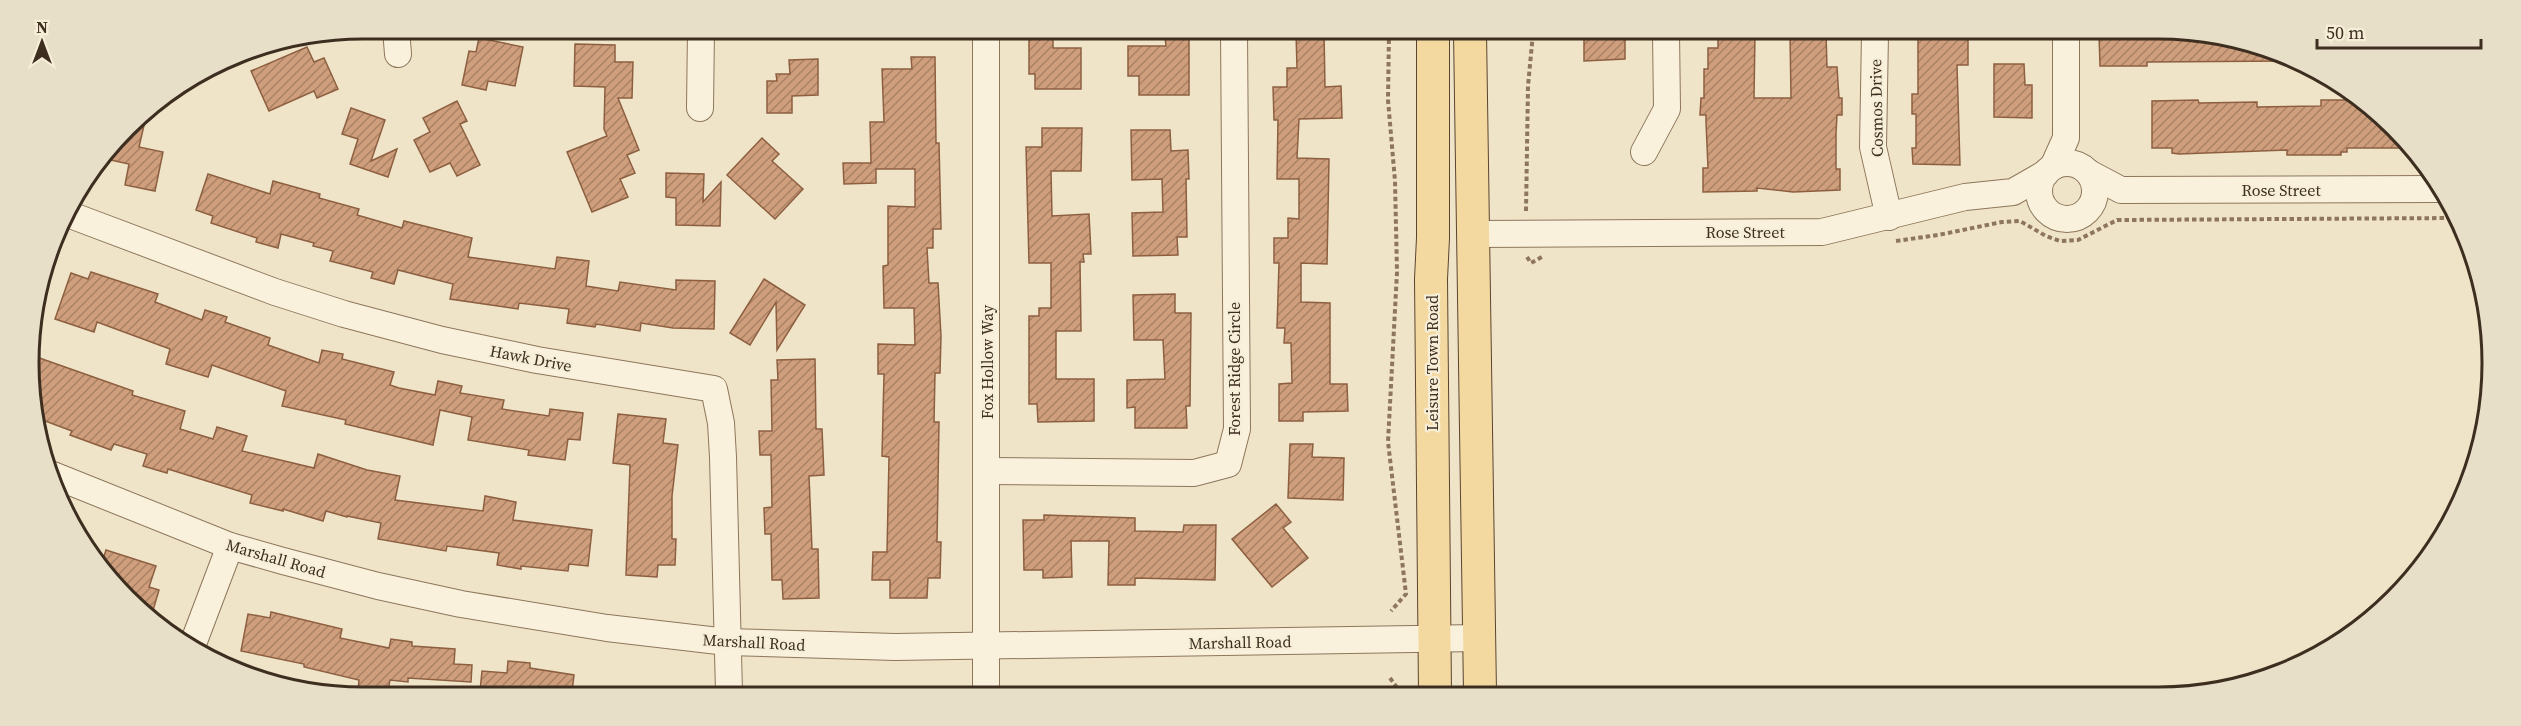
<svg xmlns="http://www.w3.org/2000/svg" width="2521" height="726" viewBox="0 0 2521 726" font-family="'Source Serif 4',serif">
<defs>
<pattern id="building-hatch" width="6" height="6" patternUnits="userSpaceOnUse" patternTransform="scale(1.5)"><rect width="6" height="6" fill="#cf9f7d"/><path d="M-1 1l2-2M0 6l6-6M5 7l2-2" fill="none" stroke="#a98266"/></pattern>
</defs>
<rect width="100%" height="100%" fill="#f0e4c8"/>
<g fill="url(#building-hatch)" stroke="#8d5f41" stroke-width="1.5">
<path d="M1296,32H1324L1325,87L1341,86L1342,118L1299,119L1297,158L1329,159L1327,264L1301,263V302L1330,303V384H1347L1348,411L1303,412V421H1279V384L1292,383L1291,343H1284L1285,328H1277L1279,263H1274V238H1288V218L1299,219V179H1277L1278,120H1274L1273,87H1287V68H1297Z"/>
<path d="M1584,33H1625V59L1584,61Z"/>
<path d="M1718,33H1755L1754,98H1791L1790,33L1826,34L1827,67H1837L1839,98H1842V115H1837L1836,133V169H1840V190L1793,192L1757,188V191L1703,192V168H1708L1706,122V115H1700L1701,98H1704V69H1708V48H1718Z"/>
<path d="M1918,34H1968V65H1957L1960,165L1913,164L1912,148H1916V114H1912V94H1918Z"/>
<path d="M2099,34L2223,35L2287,61L2147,62V66H2100Z"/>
<path d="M1165,37H1189V95H1139V76H1128V46H1166Z"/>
<path d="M479,38L523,47L515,86L488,81L486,90L462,85L469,51L476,52Z"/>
<path d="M1029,38H1053V48H1081V89H1035V74H1029Z"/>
<path d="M575,44L615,45V62H633L632,98H618L639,150L627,155L635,173L620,179L628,197L592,212L567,152L607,136L604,129L605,87L574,86Z"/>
<path d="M307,47L314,62L324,58L338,89L317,98L314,91L269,111L251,71Z"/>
<path d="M911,57H935L936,143H939L941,229H933V248H927L929,283H938L941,336L940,373H935L934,422H939L937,542H941L940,578H928L927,598H890V580H872L873,552H887L889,457L882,456L884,374H878V344L915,345L914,308H884L883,266L888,265V206L915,207V169H876V183L844,184L843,163H871L870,122H884L882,69H912Z"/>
<path d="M818,59V95L792,96V113H767V81H777L776,74H790L789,60Z"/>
<path d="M1994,64H2024L2025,85H2032V118L1994,117Z"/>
<path d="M2198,100L2199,103L2257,102V107L2321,106V100H2359L2407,148H2347V152H2341V155H2287V150L2179,154L2172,153V148H2152V101Z"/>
<path d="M457,101L467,121L460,124L480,165L457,176L450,163L430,172L414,140L430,132L423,118Z"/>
<path d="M148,108L139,147L163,152L155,191L125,185L129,164L106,159L142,112Z"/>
<path d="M351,108L385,120L371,161L397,149L388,177L350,164L358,139L342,134Z"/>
<path d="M1042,128H1082L1081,171H1051L1052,216L1089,214L1091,254H1083L1084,262H1080L1081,331H1056V379H1094V421L1038,422L1037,404H1029V316H1039V308H1051V263H1029L1026,147H1042Z"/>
<path d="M1131,130H1170L1171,151L1188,150L1189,179H1186L1187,237H1177L1178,255L1133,256L1132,213L1163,212L1162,179L1132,180Z"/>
<path d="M762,138L779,154L772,161L803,189L775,219L727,175Z"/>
<path d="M666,173L704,174L703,202L721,182L720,226L676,225V198L666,197Z"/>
<path d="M208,174L270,194L273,181L320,194L319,198L359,209L357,215L402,228L404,221L472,238L468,257L555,269L557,257L589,261L586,286L618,291L620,282L676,290V280L715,281L714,329L673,328L641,323L640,331L596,324L595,327L567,323L569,309L519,303L518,309L450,299L453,284L398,270L394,284L371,278L373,272L330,261L333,251L313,246L314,243L281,234L278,248L256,242L257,238L211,223L213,216L196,210Z"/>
<path d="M91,272L158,294L155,302L202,320L205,310L227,317L225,322L270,338L268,345L319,363L322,350L343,354L342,359L394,372L390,385L399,388L435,395L438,381L462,386L460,393L504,400L502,409L549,416L550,409L583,413L580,440L568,439L565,460L528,455L529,450L468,440L472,417L440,410L433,445L345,424L346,420L282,406L286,391L212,365L208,377L166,364L170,349L97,322L94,332L55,319L71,273L88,279Z"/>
<path d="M764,279L805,305L777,350L776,302L750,345L730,333Z"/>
<path d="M1175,294V313H1191L1190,406H1186L1187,428H1135V407L1127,408V380L1165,379L1163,340H1134L1133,295Z"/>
<path d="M31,355L133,391L132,395L185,411L180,429L213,439L217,427L247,436L242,451L314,468L318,454L367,470L400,476L395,500L483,511L485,496L516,502L513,520L592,530L588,566L569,564L568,571L521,566V569L497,565L499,553L447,546L446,551L378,539L381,523L347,516V517L326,511L323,521L283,509V511L250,503L252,495L168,469L167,473L143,466L147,454L114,444L111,450L70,435L72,431L37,418Z"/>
<path d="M815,359L816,429H822L824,475L809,476L812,549H818L819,598L783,599L782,580H772L771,534H765L764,508L772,507L771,455H760L759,431H772L771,380H778L777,360Z"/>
<path d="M618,414L666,419L663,443L678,445L672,496V539H676L675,565H658L657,577L626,575L630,465L613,463Z"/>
<path d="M1290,444H1313L1312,457L1344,458L1343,500L1288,498Z"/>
<path d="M1276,504L1291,522L1283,528L1308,558L1272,587L1232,539Z"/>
<path d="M1044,515L1135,518V531L1183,532L1184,525H1216L1215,580L1135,578V585H1108L1109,541H1071L1072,577L1043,578V570H1024L1023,520H1044Z"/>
<path d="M106,550L156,566L149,587L159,590L152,614L100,569Z"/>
<path d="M271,612L342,629L340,638L389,648L391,639L412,642V646L455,649L454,664L472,665L471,682L408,678V682L390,680L388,691H358L359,680L304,667V664L241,651L248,614L270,618Z"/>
<path d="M508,661L530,663V668L574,675L572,692L480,691L482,671L507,673Z"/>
</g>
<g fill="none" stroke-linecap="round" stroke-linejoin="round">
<g stroke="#8d765c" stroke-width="28">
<g id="minor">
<path d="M396,29L398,54"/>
<path d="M986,31V692"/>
<path d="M1875,34L1873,147L1889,217"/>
<path d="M700,108L701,30"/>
<path d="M1644,152L1667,109L1666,33"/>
<circle cx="2067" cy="191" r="28"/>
<path d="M2053,167L2066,138V34"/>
<path d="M2089,173L2121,190L2441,189"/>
<path d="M65,213L275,292L344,314L442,340L537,360L714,389L721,423L723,457L729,692"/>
<path d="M1474,234L1822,232L1965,197L2013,192L2046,173"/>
<path d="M987,471L1194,473L1228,464L1237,429L1234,31"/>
<path d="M53,475L230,546L283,561L378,586L461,604L607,628L727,642L895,647L1479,638"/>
<path d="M191,649L230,546"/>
</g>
</g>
<g stroke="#5b4430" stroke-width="34">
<g id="major">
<path d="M1433,32V238L1431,279L1435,693"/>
<path d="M1470,32L1480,693"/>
</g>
</g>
<g stroke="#8d765c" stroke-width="4" stroke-dasharray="4.5 3" stroke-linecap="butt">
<path d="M1389,32L1388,100L1395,181L1397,272L1388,442L1406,594L1391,611"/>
<path d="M1526,211L1528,86L1533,33"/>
<path d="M1896,241L1938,235L2002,222L2020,221L2046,236L2060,241L2078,240L2117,220L2453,218"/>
<path d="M1527,257L1531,263L1542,257"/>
<path d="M1390,678L1401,693"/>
</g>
<use href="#minor" stroke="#faf1dc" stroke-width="26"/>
<use href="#major" stroke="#f3d9a0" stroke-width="32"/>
</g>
<g text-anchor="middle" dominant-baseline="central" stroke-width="4.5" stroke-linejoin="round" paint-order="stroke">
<g font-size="16" fill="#3d2e20" stroke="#f7eed8">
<text transform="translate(1876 108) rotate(-91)">Cosmos Drive</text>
<text x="2281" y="190">Rose Street</text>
<text x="1745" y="232">Rose Street</text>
<text transform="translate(531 358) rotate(11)">Hawk Drive</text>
<text transform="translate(987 362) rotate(-90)">Fox Hollow Way</text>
<text transform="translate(1432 363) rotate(-90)">Leisure Town Road</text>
<text transform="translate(1234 369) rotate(-90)">Forest Ridge Circle</text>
<text transform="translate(276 558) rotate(16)">Marshall Road</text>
<text transform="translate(754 642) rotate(3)">Marshall Road</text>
<text transform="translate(1240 642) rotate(-1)">Marshall Road</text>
</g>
</g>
<path d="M0 0H2521V726H0ZM363 39H2158A324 324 0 0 1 2482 363V363A324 324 0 0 1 2158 687H363A324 324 0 0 1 39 363V363A324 324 0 0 1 363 39Z" fill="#e8dfc9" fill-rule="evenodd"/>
<path fill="none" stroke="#3d2e20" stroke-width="3" d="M363 39H2158A324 324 0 0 1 2482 363V363A324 324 0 0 1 2158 687H363A324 324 0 0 1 39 363V363A324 324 0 0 1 363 39Z"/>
<g transform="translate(42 42)" stroke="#f7eed8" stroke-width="4.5" paint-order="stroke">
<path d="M0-4.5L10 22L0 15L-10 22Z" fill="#3d2e20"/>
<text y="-9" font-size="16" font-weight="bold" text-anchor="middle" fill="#3d2e20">N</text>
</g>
<path d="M2317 39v9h164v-9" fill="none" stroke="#3d2e20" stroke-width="3"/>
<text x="2326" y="39" font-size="18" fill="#3d2e20" stroke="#f7eed8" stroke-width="4.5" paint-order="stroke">50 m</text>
</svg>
